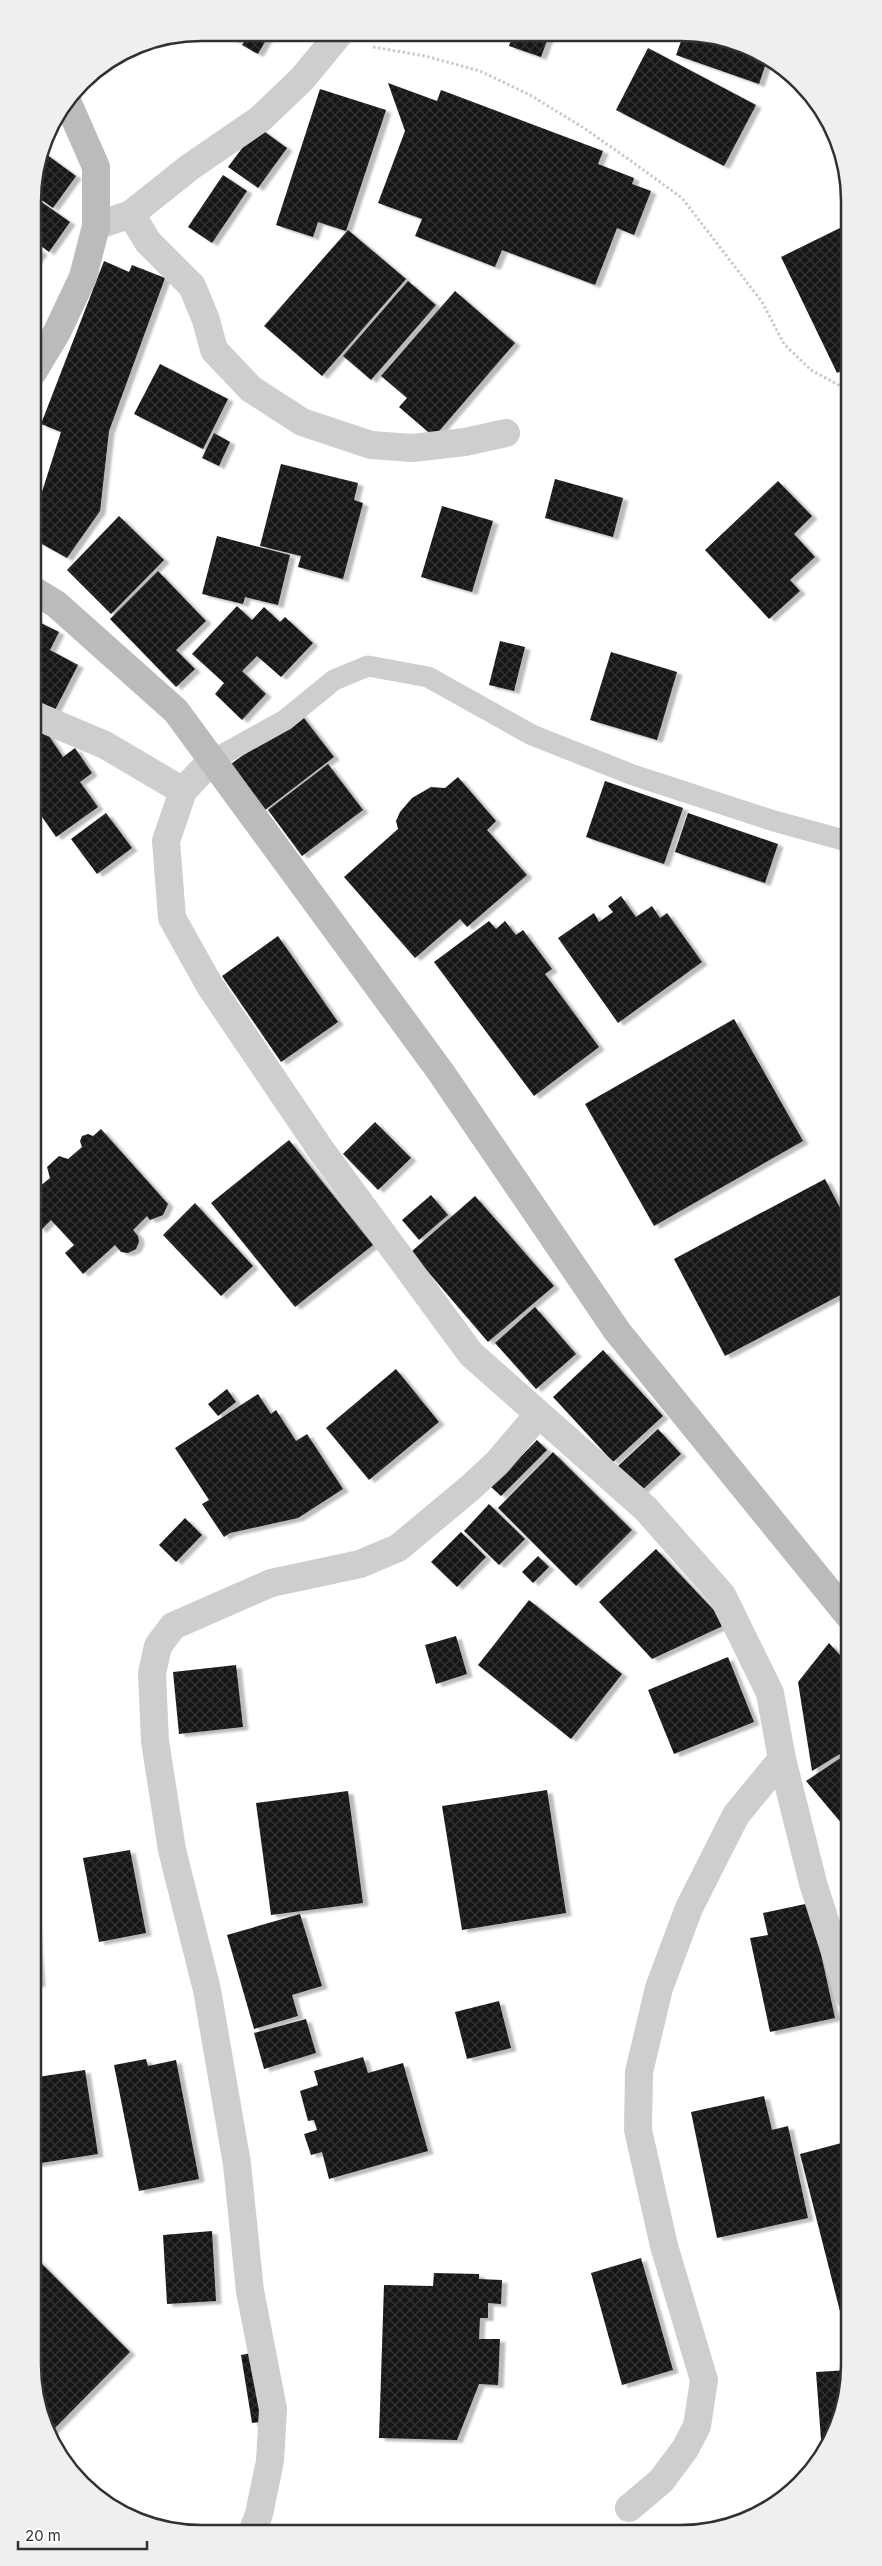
<svg xmlns="http://www.w3.org/2000/svg" width="882" height="2566" viewBox="0 0 882 2566" font-family="Inter,sans-serif">
<defs>
<pattern id="building-cross-hatch" width="8" height="8" patternUnits="userSpaceOnUse" patternTransform="scale(1.25)"><rect width="8" height="8" fill="#181818"/><path d="M0 0l8 8M0 8l8-8" fill="none" stroke="#313131"/></pattern>
<filter id="shadow"><feDropShadow dx="5.5" dy="3" stdDeviation="1" flood-color="#0004"/></filter>
</defs>
<rect width="100%" height="100%" fill="#fff"/>
<g fill="url(#building-cross-hatch)" filter="url(#shadow)">
<path d="M220,33H240L236,41Z"/>
<path d="M249,33H270L258,54L242,45Z"/>
<path d="M506,35V34L549,35L541,57L509,46L512,37Z"/>
<path d="M683,36H714L765,55L768,57L759,84L676,55Z"/>
<path d="M648,48L756,105L724,166L616,110Z"/>
<path d="M388,83L437,101L441,90L603,151L598,164L634,178L632,184L651,191L634,235L617,228L595,285L502,250L495,267L415,236L422,219L378,203L405,131Z"/>
<path d="M320,89L386,110L346,231L318,222L313,237L276,225Z"/>
<path d="M258,127L287,148L258,188L228,167Z"/>
<path d="M43,152L76,176L53,208L33,194Z"/>
<path d="M223,175L247,191L212,243L188,227Z"/>
<path d="M33,196L70,222L49,252L33,240Z"/>
<path d="M846,225V369L837,373L781,257Z"/>
<path d="M348,230L406,279L322,376L264,326Z"/>
<path d="M33,245L42,252L33,265Z"/>
<path d="M104,261L129,272L132,265L165,278L109,431L100,511L67,558L33,539V492L41,495L61,432L41,424Z"/>
<path d="M408,281L436,305L371,380L343,356Z"/>
<path d="M455,291L515,343L434,437L399,407L407,398L381,376Z"/>
<path d="M160,364L228,399L203,449L134,414Z"/>
<path d="M214,433L230,442L219,466L202,458Z"/>
<path d="M281,464L358,483L354,500L363,503L343,579L298,567L301,556L260,546Z"/>
<path d="M555,479L623,498L613,537L545,518Z"/>
<path d="M778,481L812,516L794,534L815,557L790,580L800,591L769,619L705,550Z"/>
<path d="M442,506L493,521L472,592L421,577Z"/>
<path d="M119,516L164,560L111,614L67,570Z"/>
<path d="M217,536L290,555L278,605L245,597L243,604L202,594Z"/>
<path d="M158,571L206,621L176,650L195,669L176,687L110,619Z"/>
<path d="M237,606L252,620L264,607L280,622L285,617L313,643L281,677L257,656L242,671L266,694L242,720L215,694L224,683L192,654Z"/>
<path d="M33,619L59,632L50,650L78,665L55,710L34,699Z"/>
<path d="M500,641L525,647L514,691L489,685Z"/>
<path d="M611,652L677,672L657,740L590,720Z"/>
<path d="M300,713L334,757L265,810L231,764Z"/>
<path d="M45,730L63,757L75,748L92,773L80,782L98,807L56,837L38,811L34,814V778L41,772L34,762V738Z"/>
<path d="M328,764L363,810L302,856L268,810Z"/>
<path d="M458,777L496,821L487,830L527,875L467,927L460,919L415,958L344,877L398,829L396,821L400,812L412,798L431,787L445,788Z"/>
<path d="M605,781L683,808L664,864L586,837Z"/>
<path d="M106,813L132,848L97,874L71,839Z"/>
<path d="M688,813L778,844L765,883L675,852Z"/>
<path d="M621,896L636,917L652,906L660,918L667,913L702,962L618,1023L558,938L594,913L599,922L613,912L608,906Z"/>
<path d="M489,921L496,929L505,921L516,935L523,930L552,969L545,974L599,1047L534,1096L434,962Z"/>
<path d="M278,936L338,1022L281,1062L222,976Z"/>
<path d="M734,1019L803,1141L654,1226L585,1104Z"/>
<path d="M375,1122L411,1158L378,1190L343,1154Z"/>
<path d="M101,1129L168,1204L163,1215L150,1220L147,1216L133,1230L138,1236L139,1242L136,1249L128,1253L121,1252L115,1245L83,1274L65,1253L74,1245L51,1220L41,1230L34,1223V1191L50,1178L47,1167L59,1156L68,1159L82,1147L80,1141L82,1136L88,1134L93,1136Z"/>
<path d="M289,1140L373,1245L295,1307L211,1203Z"/>
<path d="M825,1179L848,1223V1291L725,1356L674,1259Z"/>
<path d="M431,1195L448,1215L419,1240L402,1220Z"/>
<path d="M475,1196L554,1286L488,1342L411,1252Z"/>
<path d="M195,1203L253,1266L221,1296L163,1235Z"/>
<path d="M535,1307L576,1354L536,1389L495,1343Z"/>
<path d="M603,1350L663,1416L613,1462L553,1397Z"/>
<path d="M396,1369L439,1422L369,1480L326,1428Z"/>
<path d="M227,1389L236,1402L218,1416L208,1404Z"/>
<path d="M258,1394L271,1414L276,1410L296,1441L307,1434L343,1489L298,1518L230,1533L224,1537L202,1504L209,1500L175,1448Z"/>
<path d="M658,1429L681,1454L640,1492L617,1467Z"/>
<path d="M537,1440L547,1450L501,1496L491,1487Z"/>
<path d="M553,1452L632,1530L576,1586L498,1508Z"/>
<path d="M489,1504L525,1539L499,1565L464,1531Z"/>
<path d="M185,1518L202,1535L176,1562L159,1545Z"/>
<path d="M461,1532L486,1557L457,1587L431,1562Z"/>
<path d="M656,1549L727,1624L652,1659L599,1602Z"/>
<path d="M538,1556L549,1567L533,1583L522,1572Z"/>
<path d="M529,1600L622,1674L571,1739L478,1665Z"/>
<path d="M456,1636L467,1674L436,1684L425,1645Z"/>
<path d="M829,1643L848,1664V1749L812,1771L798,1682Z"/>
<path d="M728,1657L754,1722L674,1754L648,1690Z"/>
<path d="M236,1665L243,1727L179,1734L173,1672Z"/>
<path d="M848,1753V1829L847,1830L806,1781Z"/>
<path d="M547,1790L566,1913L462,1930L442,1806Z"/>
<path d="M348,1791L363,1903L271,1915L256,1803Z"/>
<path d="M130,1850L146,1933L99,1942L83,1858Z"/>
<path d="M810,1903L835,2018L770,2032L750,1938L768,1935L763,1913Z"/>
<path d="M300,1914L322,1986L292,1995L298,2016L254,2029L227,1935Z"/>
<path d="M35,1922L40,1984H35Z"/>
<path d="M499,2001L511,2048L467,2059L455,2012Z"/>
<path d="M306,2019L316,2053L264,2069L254,2033Z"/>
<path d="M363,2057L368,2073L403,2063L428,2151L329,2179L322,2152L311,2155L304,2134L317,2130L314,2120L308,2121L300,2091L318,2085L314,2071Z"/>
<path d="M146,2059L148,2066L176,2060L199,2179L139,2191L114,2065Z"/>
<path d="M85,2070L98,2154L35,2164V2073L37,2077Z"/>
<path d="M764,2096L772,2130L788,2126L808,2218L717,2238L691,2112Z"/>
<path d="M849,2141V2339H847L800,2154Z"/>
<path d="M212,2231L216,2301L167,2304L163,2235Z"/>
<path d="M641,2258L673,2370L622,2385L591,2273Z"/>
<path d="M37,2259L130,2352L51,2432L36,2398Z"/>
<path d="M434,2273L479,2274V2279L502,2280L501,2304L488,2303V2318H480L479,2339H500L498,2385L479,2384L457,2440L379,2438L384,2285L433,2286Z"/>
<path d="M256,2352L267,2421L252,2423L241,2355Z"/>
<path d="M849,2370L837,2429L822,2453L816,2372Z"/>
</g>
<g fill="none" stroke-linecap="round" stroke-linejoin="round">
<path stroke="#cbcbcb" stroke-width="3" stroke-dasharray="2.5 2.5" stroke-linecap="butt" d="M373,47L425,56L480,71L530,95L584,128L631,161L682,198L762,302L784,344L811,370L846,389"/>
<path stroke="#cecece" stroke-width="21" d="M211,761L285,720L334,680L368,666L428,677L532,735L633,775L774,821L847,841"/>
<g stroke="#cecece" stroke-width="28">
<path d="M131,214L148,242L192,286L206,320L214,350L251,389L302,422L371,445L412,448L465,442L506,433"/>
<path d="M96,226L131,214L190,167L260,119L302,79L340,33"/>
<path d="M34,715L105,745L183,791"/>
<path d="M211,761L183,791L166,841L172,918L210,986L321,1150L471,1354L646,1509L722,1595L770,1693L782,1759L813,1883L849,1996"/>
<path d="M629,2508L661,2481L685,2449L697,2426L704,2380L664,2246L638,2130L639,2072L659,1988L689,1908L736,1815L782,1759"/>
<path d="M253,2530L259,2514L270,2461L273,2409L250,2291L237,2164L207,1990L172,1850L155,1741L152,1673L158,1646L173,1626L271,1583L360,1564L398,1548L470,1488L497,1463L538,1415"/>
</g>
<g stroke="#bbb" stroke-width="28">
<path d="M33,372L57,332L83,277L96,226V167L68,103"/>
<path d="M33,590L56,604L176,711L440,1071L617,1331L848,1615"/>
</g>
</g>
<path d="M0 0H882V2566H0ZM201 41H681A160 160 0 0 1 841 201V2365A160 160 0 0 1 681 2525H201A160 160 0 0 1 41 2365V201A160 160 0 0 1 201 41Z" fill="#efefef" fill-rule="evenodd"/>
<path fill="none" stroke="#313131" stroke-width="2.5" d="M201 41H681A160 160 0 0 1 841 201V2365A160 160 0 0 1 681 2525H201A160 160 0 0 1 41 2365V201A160 160 0 0 1 201 41Z"/>
<path d="M18 2541v8h129v-8" fill="none" stroke="#313131" stroke-width="2.5"/>
<text x="25" y="2541" font-size="15" fill="#313131" stroke="#ffffff" stroke-width="4" paint-order="stroke">20 m</text>
</svg>
